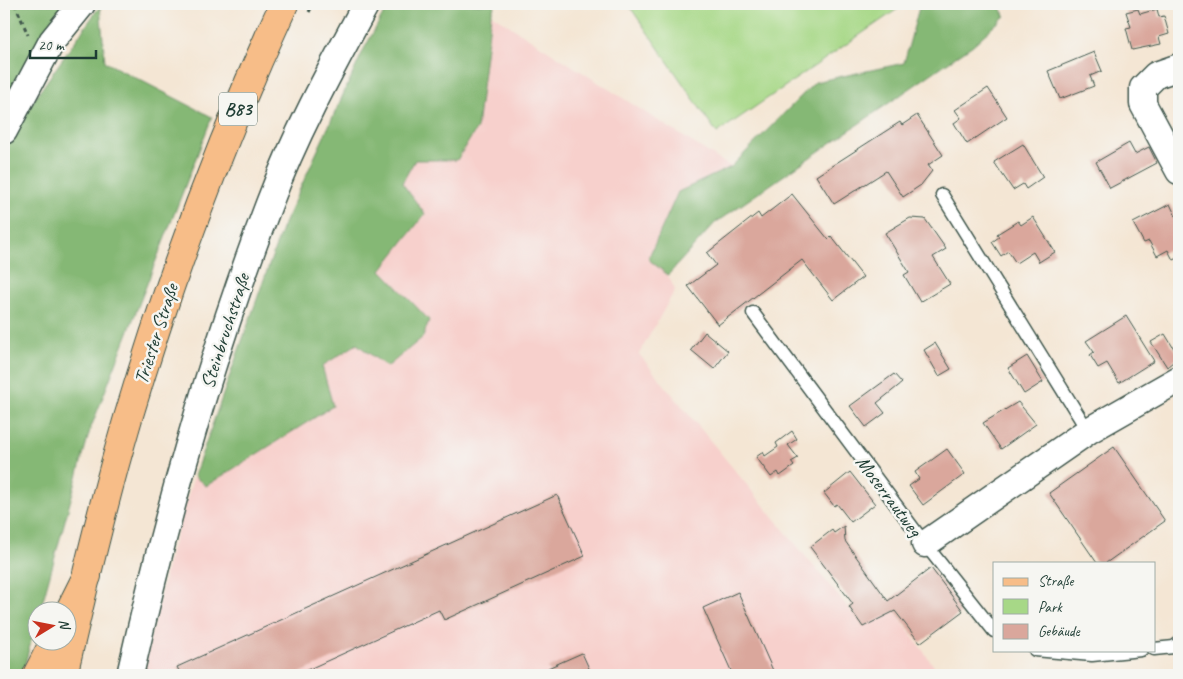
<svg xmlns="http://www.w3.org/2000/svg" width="1183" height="679" viewBox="0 0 1183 679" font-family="Caveat,sans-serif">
<rect width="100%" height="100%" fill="#f6f6f2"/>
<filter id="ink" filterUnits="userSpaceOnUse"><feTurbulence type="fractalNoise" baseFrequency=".02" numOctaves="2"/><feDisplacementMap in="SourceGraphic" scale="10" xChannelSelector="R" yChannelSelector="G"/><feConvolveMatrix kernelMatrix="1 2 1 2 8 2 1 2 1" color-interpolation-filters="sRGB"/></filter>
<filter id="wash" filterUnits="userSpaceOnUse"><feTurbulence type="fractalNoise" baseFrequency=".0096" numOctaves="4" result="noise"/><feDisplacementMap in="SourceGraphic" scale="20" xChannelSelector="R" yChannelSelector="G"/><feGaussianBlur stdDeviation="1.12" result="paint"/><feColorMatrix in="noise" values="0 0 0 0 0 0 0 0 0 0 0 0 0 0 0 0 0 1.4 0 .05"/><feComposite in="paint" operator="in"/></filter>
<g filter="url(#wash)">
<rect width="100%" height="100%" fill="#f4e6d4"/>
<path fill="#f7d0cc" d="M491,14L731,167L678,192L648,259L668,275L675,290L639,354L863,626L895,611L940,675H142L169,558L194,476L206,486L321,366L357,343L387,367L429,320L381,270L425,214L402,183L415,159L457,160L477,129Z"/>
<path fill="#a7d887" stroke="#638a5e" d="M628,4H905L717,133Z"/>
<g fill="#85b874" stroke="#527a54">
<path d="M4,4H66L4,115Z"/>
<path d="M389,4H495L491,14L477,128L457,160H415L402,183L425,214L381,270L429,320L423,337L387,367L357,344L322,366L333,406L206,486L194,476L283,226L364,49Z"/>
<path d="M920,4H998L1005,16L973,45L715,223L668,275L648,259L678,192L731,167L815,82L904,63Z"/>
<path d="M100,6L105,62L212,117L90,430L40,611L38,612L37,619L22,675H4V150L35,98Z"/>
</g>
<g id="blocks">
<g fill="#daa79c">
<path d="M1138,9L1140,14L1157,9L1159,17L1164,16L1169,34L1159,37L1161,44L1132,50L1126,28L1131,27L1126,12Z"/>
<path d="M1094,52L1102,71L1090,76L1094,86L1060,99L1048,71Z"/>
<path d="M988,88L1007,117L967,144L954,123L961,118L955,110Z"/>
<path d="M917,115L943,155L928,165L932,171L921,185L903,197L886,171L834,204L816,176L900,122L902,125Z"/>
<path d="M1129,143L1135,154L1149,147L1157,163L1110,188L1096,162Z"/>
<path d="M1023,144L1043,177L1026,189L1023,184L1013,190L994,162Z"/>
<path d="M792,194L828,239L831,236L863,277L833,300L802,260L718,325L688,286L716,265L707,253L758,213L761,218Z"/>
<path d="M1170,204L1179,223V257L1173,260L1168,250L1157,256L1149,241L1144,243L1133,223Z"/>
<path d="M1033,217L1055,252L1039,262L1033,252L1016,263L1008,251L1001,256L992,242L999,237L997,234L1018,221L1021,225Z"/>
<path d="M910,218L925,219L946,249L933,257L950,284L920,302L904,275L909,272L885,233Z"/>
<path d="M1126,316L1154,361L1119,383L1107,363L1098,368L1090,355L1094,352L1086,341Z"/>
<path d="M705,332L728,351L714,369L691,350Z"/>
<path d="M1165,334L1179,357L1167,367L1151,342Z"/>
<path d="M935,343L951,369L939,376L924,350Z"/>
<path d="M1027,356L1043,382L1024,394L1008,368Z"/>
<path d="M894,374L902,383L877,403L885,413L866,427L850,406Z"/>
<path d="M1018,402L1036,424L1001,449L983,423Z"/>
<path d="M792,431L797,439L788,445L798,458L791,462L794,466L780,476L778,472L771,477L756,457L763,452L765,456L778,447L776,443Z"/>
<path d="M1114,447L1165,521L1106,563H1097L1049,493Z"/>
<path d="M947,449L965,474L923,505L909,486L919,479L915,472Z"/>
<path d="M850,472L875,504L851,522L837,504L834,506L824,493Z"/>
<path d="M557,495L585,556L444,620L439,610L296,675H181L177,667Z"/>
<path d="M844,526L845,541L888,601L931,568L963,611L920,643L895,611L863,627L849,607L853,604L810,547L832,530L834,533Z"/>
<path d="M738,592L775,675H733L703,608Z"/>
<path d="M582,653L592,675H552L548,668Z"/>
</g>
</g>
</g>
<g filter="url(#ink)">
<use href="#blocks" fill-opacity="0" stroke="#3f564c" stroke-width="1"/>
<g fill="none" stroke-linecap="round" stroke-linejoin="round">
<g stroke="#3f564c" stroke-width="15">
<g id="lane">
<path d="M942,195L1088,431"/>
<path d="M753,313L925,544L994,631"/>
<path d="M1154,649L1174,647L1179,643"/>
<path d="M1035,650L1092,655L1141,650"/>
</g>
</g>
<g stroke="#3f564c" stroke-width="29">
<g id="street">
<path d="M1179,67L1156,75L1143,88V104L1179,171"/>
<path d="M4,131L52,41L82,4"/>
<path d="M925,544L1088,431L1179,379"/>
<path d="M130,675C166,516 210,357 269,204C295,135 331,69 366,4"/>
</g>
</g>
<g stroke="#3f564c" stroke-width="30">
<path id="primary" d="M63,675C83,589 103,503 128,418C170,277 222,137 284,4"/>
</g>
<g stroke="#3f564c" stroke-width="30">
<g id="highway">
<path d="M68,614L87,576"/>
<path d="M37,675L54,642"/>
</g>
</g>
<g stroke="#3f564c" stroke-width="3" stroke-dasharray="4 4" stroke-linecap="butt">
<path d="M15,4L28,35"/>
<path d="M309,12L313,4"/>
</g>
<use href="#lane" stroke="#fff" stroke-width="12"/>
<use href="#street" stroke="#fff" stroke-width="26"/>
<use href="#primary" stroke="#f7bd88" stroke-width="28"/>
<use href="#highway" stroke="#f7bd88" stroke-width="28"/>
</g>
</g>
<g text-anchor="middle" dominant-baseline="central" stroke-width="5" stroke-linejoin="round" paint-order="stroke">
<rect fill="#f6f6f2" stroke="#60746d" stroke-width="1" x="219" y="92.5" width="38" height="33" rx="4"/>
<g font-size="19" font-weight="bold" fill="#1f3d34">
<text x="238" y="109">B83</text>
</g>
<g font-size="20" fill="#1f3d34" stroke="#f6f6f2">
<text transform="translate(225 331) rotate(-72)">Steinbruchstraße</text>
<text transform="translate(156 334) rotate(-72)">Triester Straße</text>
<text transform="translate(889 496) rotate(53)">Moserrautweg</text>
</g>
</g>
<rect width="1183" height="679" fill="none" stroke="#f6f6f2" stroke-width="20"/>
<rect x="993" y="562" width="162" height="90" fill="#f6f6f2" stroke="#a0aca6"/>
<rect x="1003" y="578" width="25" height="8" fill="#f7bd88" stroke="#a0aca6"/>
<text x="1038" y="586" font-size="15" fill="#1f3d34">Straße</text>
<rect x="1003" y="599" width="25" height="15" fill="#a7d887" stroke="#a0aca6"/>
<text x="1038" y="612" font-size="15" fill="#1f3d34">Park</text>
<rect x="1003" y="624" width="25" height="15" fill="#daa79c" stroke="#a0aca6"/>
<text x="1038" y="636" font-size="15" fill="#1f3d34">Gebäude</text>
<g transform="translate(52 626) rotate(80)"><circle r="24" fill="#f6f6f2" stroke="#a0aca6"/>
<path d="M0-4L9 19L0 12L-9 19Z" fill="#c8321e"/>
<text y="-8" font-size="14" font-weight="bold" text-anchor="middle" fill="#1f3d34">N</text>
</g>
<path d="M30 50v8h66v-8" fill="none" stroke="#1f3d34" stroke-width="2.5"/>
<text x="38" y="50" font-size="15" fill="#1f3d34" stroke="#f6f6f2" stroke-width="4" paint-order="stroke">20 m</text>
</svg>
